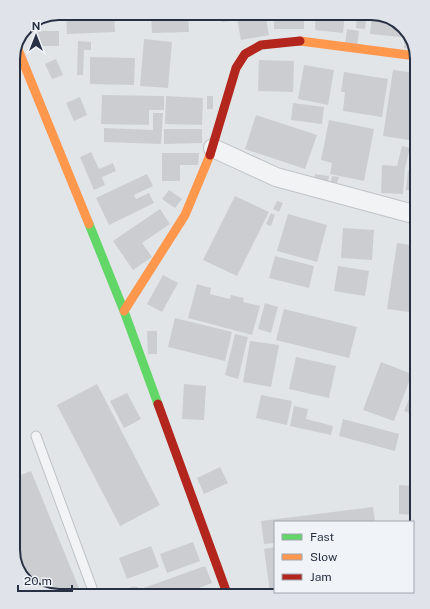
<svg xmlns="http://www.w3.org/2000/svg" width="430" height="609" viewBox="0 0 430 609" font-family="'Public Sans',sans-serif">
<rect width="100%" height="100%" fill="#e2e5e8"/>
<g fill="#cbcdd0">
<path d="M66,13H114L115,32L67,34Z"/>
<path d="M151,13H188L189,32L152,33Z"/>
<path d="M221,13H229L230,21L222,22Z"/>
<path d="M236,13H265L269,35L241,40Z"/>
<rect x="274" y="13" width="30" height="16"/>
<path d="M316,13H345L343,33L315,30Z"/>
<path d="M357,13H367L365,29L356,28Z"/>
<path d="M372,13L394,19L402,27L401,37L370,34Z"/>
<path d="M347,29L359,31L357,46L345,44Z"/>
<rect x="37" y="31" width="22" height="15"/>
<path d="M405,36L411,37L414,50L404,48Z"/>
<path d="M144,39L172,42L168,88L140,86Z"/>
<path d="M78,41L91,42V50H84L83,75H77Z"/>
<path d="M90,57L135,58L134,85L90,84Z"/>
<path d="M56,59L63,75L52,79L45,64Z"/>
<path d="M259,60L294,61L293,92L258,91Z"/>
<path d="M304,65L334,70L328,105L298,99Z"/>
<path d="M393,70L417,73L416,141L383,136Z"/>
<path d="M344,72L388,79L382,117L343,111L345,92H341Z"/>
<path d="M102,95L164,96V110H149V125L101,124Z"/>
<path d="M166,96L203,98L202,125L165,124Z"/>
<rect x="207" y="96" width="6" height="13"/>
<path d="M80,97L87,115L74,121L66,103Z"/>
<path d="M293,103L324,107L322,124L291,120Z"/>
<path d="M153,113H163L161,144L104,142V128L153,130Z"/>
<path d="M256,115L317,135L305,169L245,149Z"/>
<path d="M329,120L374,129L364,181L330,174L332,163L321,160Z"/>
<path d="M164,129H202V143L164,144Z"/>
<path d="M413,145H417V169H412Z"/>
<path d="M402,146L410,148L405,168L403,194L381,193L382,165L397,166Z"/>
<path d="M91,152L99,169L113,163L116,171L102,177L105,185L94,190L80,157Z"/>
<path d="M162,153H199L198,165H180V181H162Z"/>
<path d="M408,171L417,172V191L406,190Z"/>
<path d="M147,174L153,186L134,195L136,199L149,193L154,203L109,225L96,198Z"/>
<path d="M315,174L329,176L328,184L314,181Z"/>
<path d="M332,176L339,177L336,186L330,185Z"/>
<path d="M169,190L182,199L175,208L162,199Z"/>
<path d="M235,196L269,212L237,276L203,260Z"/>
<path d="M277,201L283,203L279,212L273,209Z"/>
<path d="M160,209L170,224L142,243L152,257L133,270L113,241Z"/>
<path d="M271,213L275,215L271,226L266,224Z"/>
<path d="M288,214L327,225L317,262L277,251Z"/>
<path d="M343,228L374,230L372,260L341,258Z"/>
<path d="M397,243L417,246V313L387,309Z"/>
<path d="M275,256L314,266L309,288L269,278Z"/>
<path d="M338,266L369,271L365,296L334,291Z"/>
<path d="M163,275L178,283L162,312L147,304Z"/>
<path d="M197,284L211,288L210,294L230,299L231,295L244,298L243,302L260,306L252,335L188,318Z"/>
<path d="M265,303L278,307L271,333L258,329Z"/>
<path d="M284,309L357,327L349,358L276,340Z"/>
<path d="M175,318L232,332L225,361L168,347Z"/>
<path d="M147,331H157V354H148Z"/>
<path d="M417,331V346L412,344Z"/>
<path d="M235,334L248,337L238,379L225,375Z"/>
<path d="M250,341L279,345L271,387L243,382Z"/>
<path d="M296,357L336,366L329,398L289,389Z"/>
<path d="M381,362L412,374L394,421L363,410Z"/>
<path d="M417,380V416L404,411Z"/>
<path d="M97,384L160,505L120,526L57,405Z"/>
<path d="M184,384L206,386L204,420L182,419Z"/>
<path d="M127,393L141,419L124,428L110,401Z"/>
<path d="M261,395L292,401L287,425L256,418Z"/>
<path d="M294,406L308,409L306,419L333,426L331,435L290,426Z"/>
<path d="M343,419L399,434L395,451L339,436Z"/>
<path d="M220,467L228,483L204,494L197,478Z"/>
<path d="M31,471L81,593L75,596H56L36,590L19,573L13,550V478Z"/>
<path d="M399,485L415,486L414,515L399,514Z"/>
<path d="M373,507L375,522H275V543L264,544L261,521Z"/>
<path d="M417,535V550L413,563V537Z"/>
<path d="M193,542L200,561L167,573L160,554Z"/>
<path d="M151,546L159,567L127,579L119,558Z"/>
<path d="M275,547V591L270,592L264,549Z"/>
<path d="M205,566L212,583L177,596H140L138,590Z"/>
<path d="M211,589L214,596H194Z"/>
</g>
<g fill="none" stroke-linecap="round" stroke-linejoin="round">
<g stroke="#c0c3c6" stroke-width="11">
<g id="lane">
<path d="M36,436L92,588L91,596"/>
<path d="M134,592L136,596"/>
</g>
</g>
<g stroke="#c0c3c6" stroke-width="20">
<path id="street" d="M213,148L276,177L417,215"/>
</g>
<use href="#lane" stroke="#f2f3f4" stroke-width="9"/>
<use href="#street" stroke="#f2f3f4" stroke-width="18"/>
<path stroke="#63d668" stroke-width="9" d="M89,224L124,311L158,404"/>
<g stroke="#ff974d" stroke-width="9">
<path d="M300,41L416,56"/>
<path d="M17,47L89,224"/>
<path d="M124,311L185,215L210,155"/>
</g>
<g stroke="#b3261e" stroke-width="9">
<path d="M210,155L236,68L245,54L261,45L300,41"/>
<path d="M158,404L228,596"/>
</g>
</g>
<path d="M0 0H430V609H0ZM59 20H371A39 39 0 0 1 410 59V550A39 39 0 0 1 371 589H59A39 39 0 0 1 20 550V59A39 39 0 0 1 59 20Z" fill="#e0e3e9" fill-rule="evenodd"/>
<path fill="none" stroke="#283143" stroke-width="2" d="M59 20H371A39 39 0 0 1 410 59V550A39 39 0 0 1 371 589H59A39 39 0 0 1 20 550V59A39 39 0 0 1 59 20Z"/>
<rect x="274" y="521" width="140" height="72" fill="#f0f3f7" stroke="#a0a5af"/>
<rect x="282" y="534" width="20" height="6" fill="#63d668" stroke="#a0a5af"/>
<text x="310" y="541" font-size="12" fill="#283143">Fast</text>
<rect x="282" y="554" width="20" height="6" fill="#ff974d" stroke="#a0a5af"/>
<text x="310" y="561" font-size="12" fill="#283143">Slow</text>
<rect x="282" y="574" width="20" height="6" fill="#b3261e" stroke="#a0a5af"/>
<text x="310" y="581" font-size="12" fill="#283143">Jam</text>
<g transform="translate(36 36)" stroke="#f0f3f7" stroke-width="3" paint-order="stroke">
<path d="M0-3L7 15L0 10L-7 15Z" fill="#283143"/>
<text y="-6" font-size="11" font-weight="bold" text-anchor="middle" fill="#283143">N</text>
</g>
<path d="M18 585v6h54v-6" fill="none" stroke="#283143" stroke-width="2"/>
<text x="24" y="585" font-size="12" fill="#283143" stroke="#f0f3f7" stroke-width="3" paint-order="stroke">20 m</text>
</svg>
